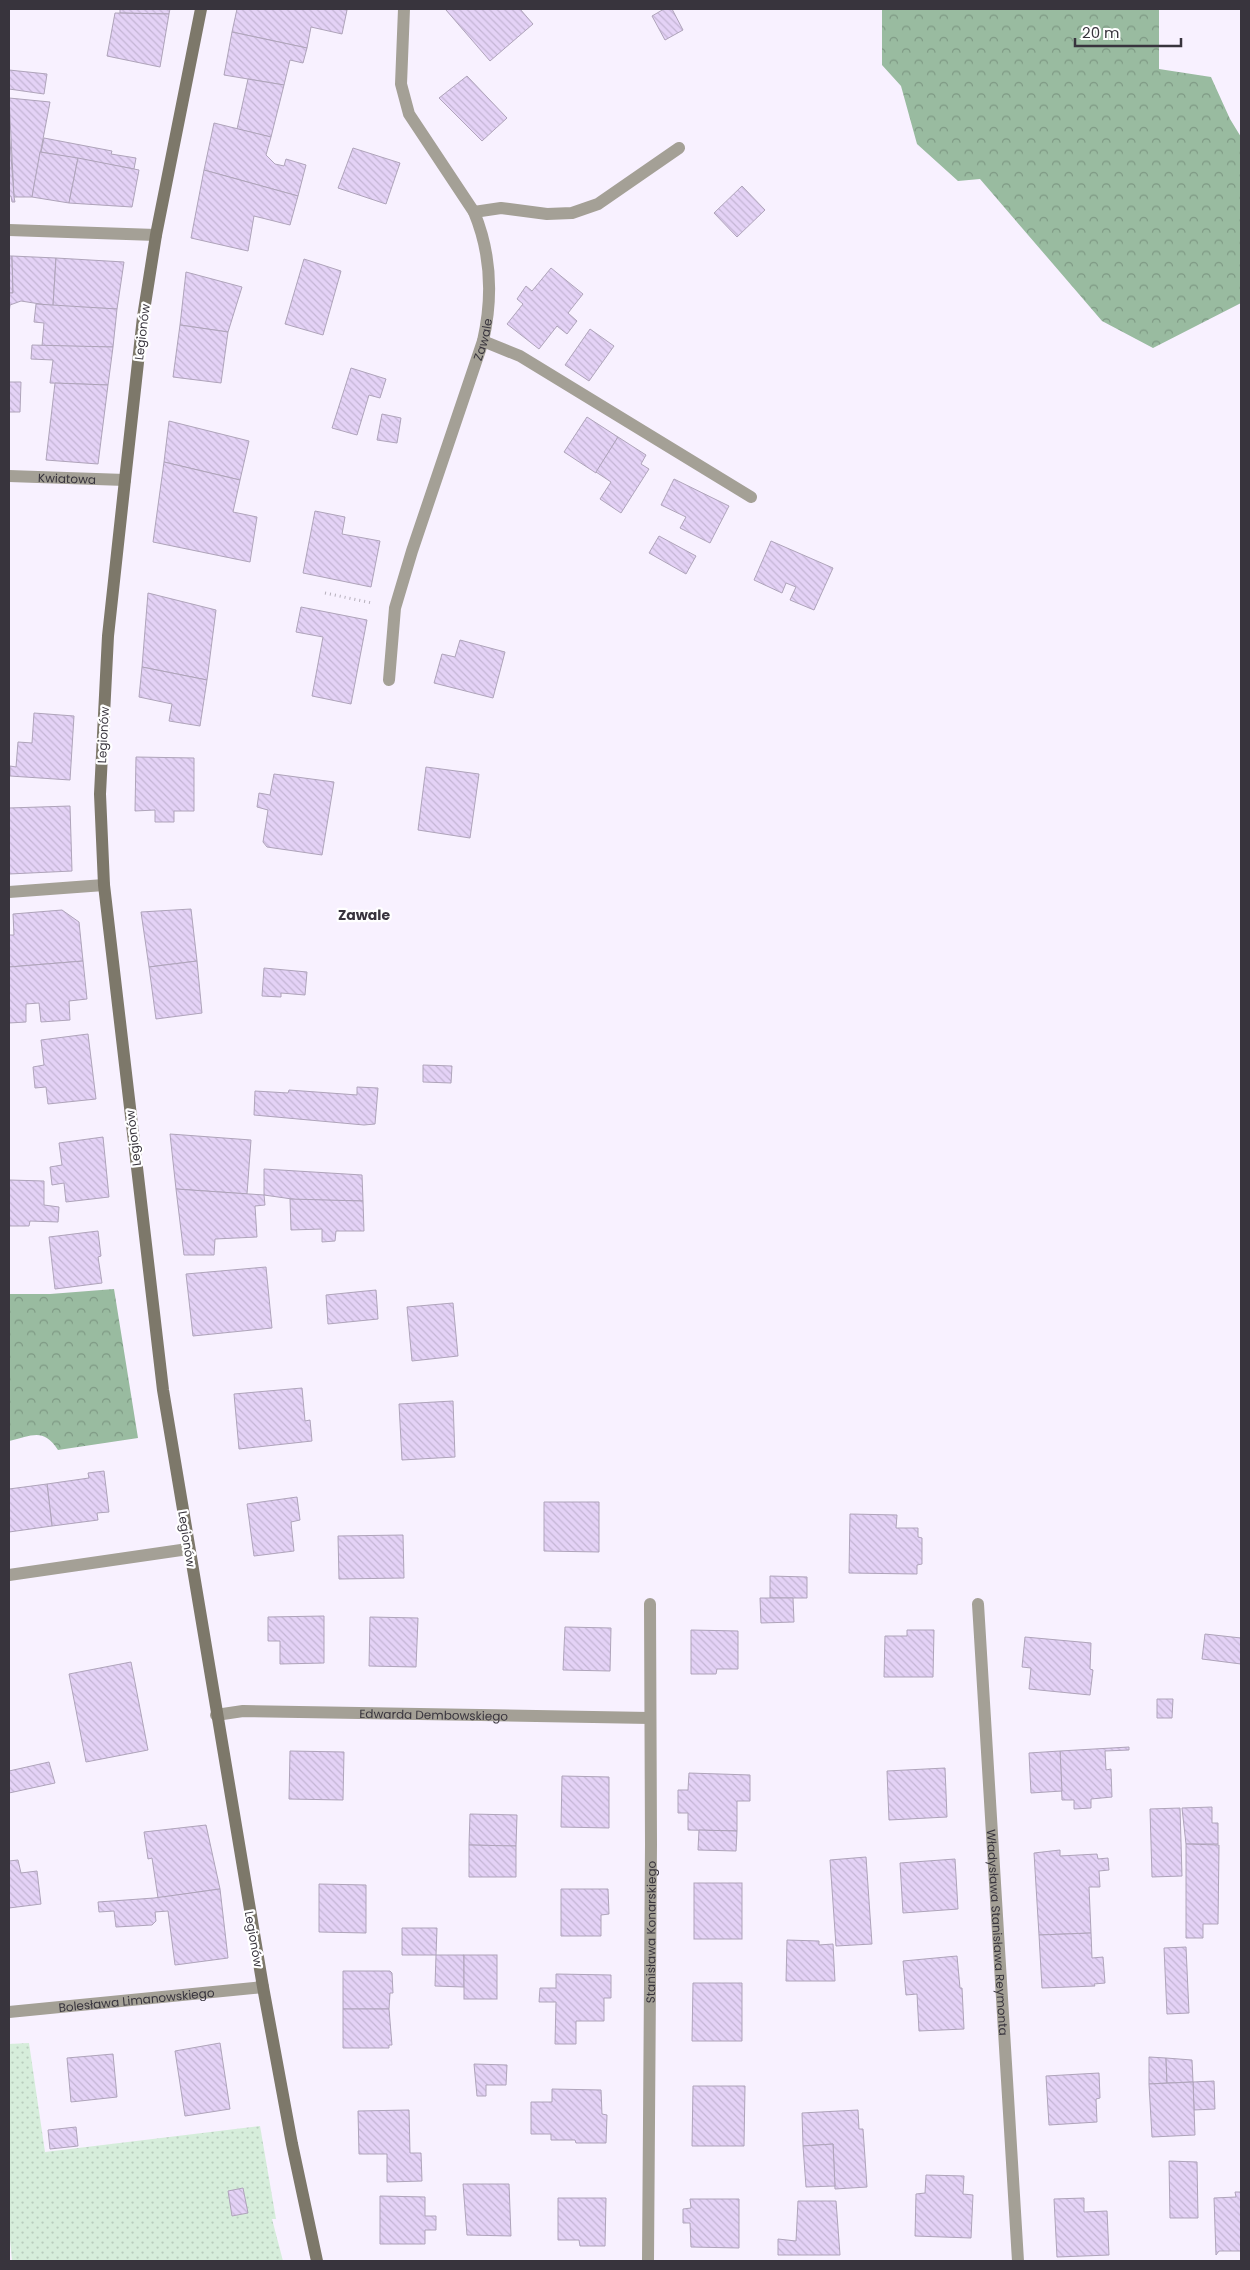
<svg xmlns="http://www.w3.org/2000/svg" width="1250" height="2270" viewBox="0 0 1250 2270" font-family="Poppins,sans-serif">
<defs>
<pattern id="grass-dots" width="8" height="8" patternUnits="userSpaceOnUse" patternTransform="scale(1.25)"><rect width="8" height="8" fill="#d6eddb"/><path d="M2 2h.1M6 6h.1" fill="none" stroke="#b8ccbd" stroke-width="1.8" stroke-linecap="round"/></pattern>
<pattern id="forest-crowns" width="20" height="18" patternUnits="userSpaceOnUse" patternTransform="scale(1.25)"><rect width="20" height="18" fill="#99bba0"/><path d="M2 6a3 3 0 1 1 6 0M12 15a3 3 0 1 1 6 0" fill="none" stroke="#7e9984"/></pattern>
<pattern id="building-back-hatch" width="6" height="6" patternUnits="userSpaceOnUse" patternTransform="scale(1.25)"><rect width="6" height="6" fill="#e4d2f6"/><path d="M-1 5l2 2M0 0l6 6M5-1l2 2" fill="none" stroke="#c4b5d4"/></pattern>
</defs>
<rect width="100%" height="100%" fill="#f8f1ff"/>
<path fill="url(#grass-dots)" d="M29,2043L45,2152L260,2126L276,2219H272L283,2261H12L9,2229V2044Z"/>
<g fill="url(#forest-crowns)">
<path d="M882,9H1159V69L1211,77L1230,119L1241,137V303L1153,348L1102,321L980,179L958,181L917,144L901,86L882,65Z"/>
<path d="M114,1289L138,1438L58,1450C43,1427 32,1436 9,1441V1294H50Z"/>
</g>
<g fill="url(#building-back-hatch)" stroke="#afa4ba">
<path d="M120,9H170L169,14L120,13Z"/>
<path d="M237,9H339L347,10L342,34L311,27L307,48L232,32Z"/>
<path d="M448,9H520L533,24L490,61L446,10Z"/>
<path d="M664,9H672L683,30L665,40L652,16Z"/>
<path d="M115,13L169,14L160,67L107,56Z"/>
<path d="M232,32L307,48L303,63L290,60L284,85L224,75Z"/>
<path d="M9,70L47,74L44,94L9,89Z"/>
<path d="M467,76L507,118L482,141L439,98Z"/>
<path d="M248,79L284,85L271,137L237,129Z"/>
<path d="M9,98L50,102L32,197H14Z"/>
<path d="M214,123L271,137L266,155L275,164L284,166L286,159L306,165L298,196L204,170Z"/>
<path d="M9,127L14,197L15,202H12L11,196H9Z"/>
<path d="M44,138L112,151L111,154L136,158L134,169L41,152Z"/>
<path d="M353,148L400,163L386,204L338,188Z"/>
<path d="M40,152L78,158L69,203L32,197Z"/>
<path d="M78,158L139,170L132,207L69,203Z"/>
<path d="M204,170L298,196L290,225L254,216L248,251L191,238Z"/>
<path d="M742,186L765,210L737,237L714,213Z"/>
<path d="M9,256H12L13,293H9Z"/>
<path d="M12,256L56,258L53,306L21,301L10,305L9,314V293H13Z"/>
<path d="M56,258L124,262L117,309L53,306Z"/>
<path d="M304,259L341,271L323,335L285,324Z"/>
<path d="M551,268L583,294L568,313L577,321L567,334L557,326L539,349L507,324L523,304L517,299L526,286L532,291Z"/>
<path d="M186,272L242,287L228,332L180,325Z"/>
<path d="M36,304L117,309L113,347L42,346L44,323L34,322Z"/>
<path d="M180,325L228,332L221,383L173,377Z"/>
<path d="M590,329L614,346L589,381L565,365Z"/>
<path d="M32,345L113,347L108,385L50,383L53,360L31,359Z"/>
<path d="M351,368L386,379L380,398L369,395L357,435L332,428Z"/>
<path d="M9,382H21L20,412H9Z"/>
<path d="M55,383L108,385L98,464L46,460Z"/>
<path d="M382,414L401,418L397,443L377,440Z"/>
<path d="M587,417L618,437L596,473L564,452Z"/>
<path d="M169,421L249,441L240,480L164,462Z"/>
<path d="M618,437L646,455L641,464L649,469L621,513L600,499L611,482L596,472Z"/>
<path d="M164,462L240,480L233,512L257,517L250,562L153,542Z"/>
<path d="M674,479L729,506L710,543L680,528L686,517L661,505Z"/>
<path d="M315,511L345,517L342,534L380,541L371,587L303,573Z"/>
<path d="M659,536L696,556L686,574L649,553Z"/>
<path d="M771,541L833,568L814,610L790,600L796,587L786,583L782,593L754,580Z"/>
<path d="M148,593L216,610L207,680L142,667Z"/>
<path d="M301,607L367,620L351,704L312,696L323,637L296,632Z"/>
<path d="M460,640L505,652L493,698L434,683L442,654L455,657Z"/>
<path d="M142,667L207,680L200,726L169,721L172,704L139,697Z"/>
<path d="M34,713L74,716L70,780L10,776V766L16,767L18,742L32,743Z"/>
<path d="M136,757L194,758V811H174V822H155V810L135,811Z"/>
<path d="M426,767L479,774L470,838L418,830Z"/>
<path d="M274,774L334,782L322,855L267,847L263,842L268,810L257,807L259,793L270,795Z"/>
<path d="M70,806L72,871L9,874V808Z"/>
<path d="M191,909L197,961L149,967L141,912Z"/>
<path d="M62,910L79,922L83,961L9,967V935H14L13,914Z"/>
<path d="M83,961L87,999L69,1001L70,1020L41,1022L39,1003L26,1004V1022L9,1023V967Z"/>
<path d="M197,961L202,1013L156,1019L149,967Z"/>
<path d="M264,968L307,972L305,995L281,993V997L262,996Z"/>
<path d="M88,1034L96,1099L48,1104L46,1087L35,1088L33,1067L44,1065L41,1040Z"/>
<path d="M423,1065L452,1066L451,1083L423,1082Z"/>
<path d="M357,1087L378,1088L375,1124L364,1125L254,1115L255,1091L288,1093L289,1090L357,1095Z"/>
<path d="M170,1134L251,1140L247,1194L176,1189Z"/>
<path d="M103,1137L109,1197L66,1202L64,1183L52,1185L50,1167L62,1165L59,1143Z"/>
<path d="M264,1169L362,1175L363,1201L299,1200L264,1195Z"/>
<path d="M9,1180L44,1181V1205L59,1207L58,1222L30,1221L29,1226H9Z"/>
<path d="M176,1189L264,1195L265,1205L255,1206L257,1237L215,1239L214,1255H184Z"/>
<path d="M290,1199L363,1201L364,1231H336L335,1241L322,1242V1229L291,1230Z"/>
<path d="M98,1231L101,1256L98,1257L102,1283L55,1289L49,1237Z"/>
<path d="M266,1267L272,1328L193,1336L186,1274Z"/>
<path d="M376,1290L378,1319L328,1324L326,1295Z"/>
<path d="M453,1303L458,1356L412,1361L407,1307Z"/>
<path d="M302,1388L305,1421L310,1420L312,1441L239,1449L234,1394Z"/>
<path d="M453,1401L455,1457L402,1460L399,1404Z"/>
<path d="M104,1471L109,1512L97,1513L98,1520L52,1526L47,1484L89,1478L88,1473Z"/>
<path d="M47,1484L52,1526L9,1532V1489Z"/>
<path d="M297,1497L300,1520L291,1522L294,1551L254,1556L247,1504Z"/>
<path d="M544,1502H599V1552L544,1551Z"/>
<path d="M850,1514L897,1515L896,1528H918V1537L922,1538V1564L917,1565V1574L849,1573Z"/>
<path d="M403,1535L404,1578L339,1579L338,1536Z"/>
<path d="M770,1576L807,1577V1598H770Z"/>
<path d="M760,1598H793L794,1622L761,1623Z"/>
<path d="M324,1616V1663L280,1664V1641H268V1617Z"/>
<path d="M370,1617L418,1618L416,1667L369,1666Z"/>
<path d="M565,1627L611,1628L610,1671L563,1670Z"/>
<path d="M691,1630L738,1631V1669H717L716,1674H691Z"/>
<path d="M907,1630H934L933,1677H884L885,1636H907Z"/>
<path d="M1205,1634L1241,1638V1664L1202,1659Z"/>
<path d="M1025,1637L1091,1643L1090,1669L1093,1670L1090,1695L1029,1689L1031,1668L1022,1667Z"/>
<path d="M131,1662L148,1750L86,1762L69,1674Z"/>
<path d="M1157,1699H1173L1172,1718H1157Z"/>
<path d="M1129,1747V1750L1105,1751L1106,1770L1111,1769L1112,1797L1091,1799V1808L1074,1809V1800H1062L1060,1751Z"/>
<path d="M290,1751L344,1752L343,1800L289,1799Z"/>
<path d="M1060,1751L1062,1791L1031,1793L1029,1753Z"/>
<path d="M49,1762L55,1783L9,1793V1771Z"/>
<path d="M945,1768L947,1817L889,1820L887,1771Z"/>
<path d="M689,1773L750,1775V1801H737V1831L688,1830V1813H678V1790H688Z"/>
<path d="M562,1776L609,1777V1828L561,1827Z"/>
<path d="M1212,1807V1823H1218V1844H1186L1182,1808Z"/>
<path d="M1180,1808L1182,1876L1152,1877L1150,1809Z"/>
<path d="M470,1814L517,1815L516,1846L469,1845Z"/>
<path d="M206,1825L220,1889L158,1898L152,1858L148,1859L144,1832Z"/>
<path d="M699,1830L737,1831L736,1851L698,1850Z"/>
<path d="M1186,1844L1219,1845L1218,1924H1203V1938H1186Z"/>
<path d="M469,1845L516,1846V1877H469Z"/>
<path d="M1060,1850V1856L1097,1854L1098,1859L1108,1858L1109,1870L1099,1871L1100,1887H1089L1091,1933L1039,1935L1034,1853Z"/>
<path d="M866,1857L872,1944L836,1946L830,1860Z"/>
<path d="M955,1859L958,1909L903,1913L900,1863Z"/>
<path d="M18,1860L21,1873L37,1871L41,1904L9,1908V1861Z"/>
<rect x="694" y="1883" width="48" height="56"/>
<path d="M319,1884L366,1885V1933L319,1932Z"/>
<path d="M220,1889L228,1958L175,1965L168,1911L155,1912L156,1921L152,1925L116,1927L114,1911L99,1912L98,1902L154,1898Z"/>
<path d="M561,1889H608L609,1914L601,1915V1936H561Z"/>
<path d="M402,1928H437L436,1955H402Z"/>
<path d="M1091,1933L1092,1958L1103,1957L1105,1983L1094,1984L1095,1986L1042,1988L1039,1935Z"/>
<path d="M787,1940L819,1941V1945L833,1944L835,1981H786Z"/>
<path d="M1186,1947L1189,2013L1167,2014L1164,1948Z"/>
<path d="M436,1955H464V1987L435,1986Z"/>
<rect x="464" y="1955" width="33" height="44"/>
<path d="M957,1956L960,1988H962L964,2029L919,2031L917,1994L906,1995L903,1961Z"/>
<path d="M343,1971H390L392,1973L393,1993H390L389,2009H343Z"/>
<path d="M556,1974L611,1975V1998H604V2021H576V2044H555L556,2002H539L540,1988H556Z"/>
<path d="M693,1983H742V2041H692Z"/>
<path d="M343,2009H389L392,2045H389V2048H343Z"/>
<path d="M220,2043L230,2109L185,2116L175,2051Z"/>
<path d="M113,2054L117,2097L71,2102L67,2058Z"/>
<path d="M1149,2057L1166,2058L1167,2083L1149,2084Z"/>
<path d="M1166,2058L1192,2060L1193,2082L1167,2083Z"/>
<path d="M474,2064L507,2065L506,2085H486V2096H477Z"/>
<path d="M1099,2073L1100,2098L1096,2099L1097,2122L1049,2125L1046,2076Z"/>
<path d="M1214,2081L1215,2109L1194,2110L1193,2082Z"/>
<path d="M1193,2082L1195,2135L1152,2137L1149,2084Z"/>
<path d="M693,2086H745L744,2146H692Z"/>
<path d="M552,2089L601,2090L602,2114L607,2115L606,2143H576L575,2140H551V2134H531V2102H552Z"/>
<path d="M409,2110L410,2153H421L422,2181L387,2182V2154H359L358,2111Z"/>
<path d="M858,2110L859,2129H863L867,2187L835,2189L833,2144L803,2146L802,2113Z"/>
<path d="M76,2127L78,2146L50,2149L48,2130Z"/>
<path d="M833,2144L835,2186L806,2187L803,2146Z"/>
<path d="M1169,2161L1197,2162L1198,2218H1170Z"/>
<path d="M926,2175L964,2176L963,2194L973,2195L971,2238L915,2236L916,2194L925,2193Z"/>
<path d="M463,2184H509L511,2236L467,2235Z"/>
<path d="M243,2188L248,2213L232,2216L228,2191Z"/>
<path d="M1235,2192H1241V2251H1219L1216,2255L1214,2198L1236,2197Z"/>
<path d="M380,2196L425,2197V2216H436V2230H425V2244H380Z"/>
<path d="M558,2198H606L605,2246H580L579,2240H558Z"/>
<path d="M1084,2198V2212L1107,2211L1109,2255L1057,2257L1054,2199Z"/>
<path d="M690,2199H739V2248L691,2247L690,2223H683V2209L691,2208Z"/>
<path d="M798,2201H836L840,2255H778V2239L796,2241Z"/>
</g>
<g fill="none" stroke-linecap="round" stroke-linejoin="round">
<path stroke="#b6b0bc" stroke-width="3" stroke-dasharray="1 4" stroke-linecap="butt" d="M325,593L372,603"/>
<path stroke="#a4a096" stroke-width="12" d="M9,1575L188,1549"/>
<g stroke="#a4a096" stroke-width="12">
<path d="M474,212L501,208L547,214L572,213L598,204L679,148"/>
<path d="M9,230L156,235"/>
<path d="M483,341L520,356L751,497"/>
<path id="s1" d="M9,476L125,480"/>
<path id="s2" d="M389,680L395,608L412,551L483,341C493,297 491,253 474,212L409,114L401,84L404,9"/>
<path d="M9,892L104,885"/>
<path id="s3" d="M978,1604L1018,2261"/>
<path id="s4" d="M216,1715L243,1711L650,1718"/>
<path id="s5" d="M9,2012L263,1987"/>
<path id="s6" d="M648,2261L651,1844L650,1604"/>
</g>
<path stroke="#7d786a" stroke-width="12" d="M201,9L156,235L143,317L125,480L108,636L100,794L104,885L163,1390L263,1987L292,2144L317,2261"/>
</g>
<g text-anchor="middle" dominant-baseline="central" stroke-width="4.5" stroke-linejoin="round" paint-order="stroke">
<g font-size="12" fill="#38343d" stroke="#fff">
<text transform="translate(142 332) rotate(-83)">Legionów</text>
<text stroke="none"><textPath href="#s2" startOffset="355">Zawale</textPath></text>
<text stroke="none"><textPath href="#s1" startOffset="58">Kwiatowa</textPath></text>
<text transform="translate(103 735) rotate(-87)">Legionów</text>
<text transform="translate(133 1138) rotate(-97)">Legionów</text>
<text transform="translate(187 1539) rotate(81)">Legionów</text>
<text stroke="none"><textPath href="#s4" startOffset="218">Edwarda Dembowskiego</textPath></text>
<text stroke="none"><textPath href="#s6" startOffset="329">Stanisława Konarskiego</textPath></text>
<text stroke="none"><textPath href="#s3" startOffset="329">Władysława Stanisława Reymonta</textPath></text>
<text transform="translate(254 1939) rotate(80)">Legionów</text>
<text stroke="none"><textPath href="#s5" startOffset="128">Bolesława Limanowskiego</textPath></text>
</g>
<g font-size="14" font-weight="bold" fill="#38343d" stroke="#fff">
<text x="364" y="915">Zawale</text>
</g>
</g>
<rect width="1250" height="2270" fill="none" stroke="#38343d" stroke-width="20"/>
<path d="M1075 38v8h106v-8" fill="none" stroke="#38343d" stroke-width="2.5"/>
<text x="1082" y="38" font-size="15" fill="#38343d" stroke="#ffffff" stroke-width="4" paint-order="stroke">20 m</text>
</svg>
